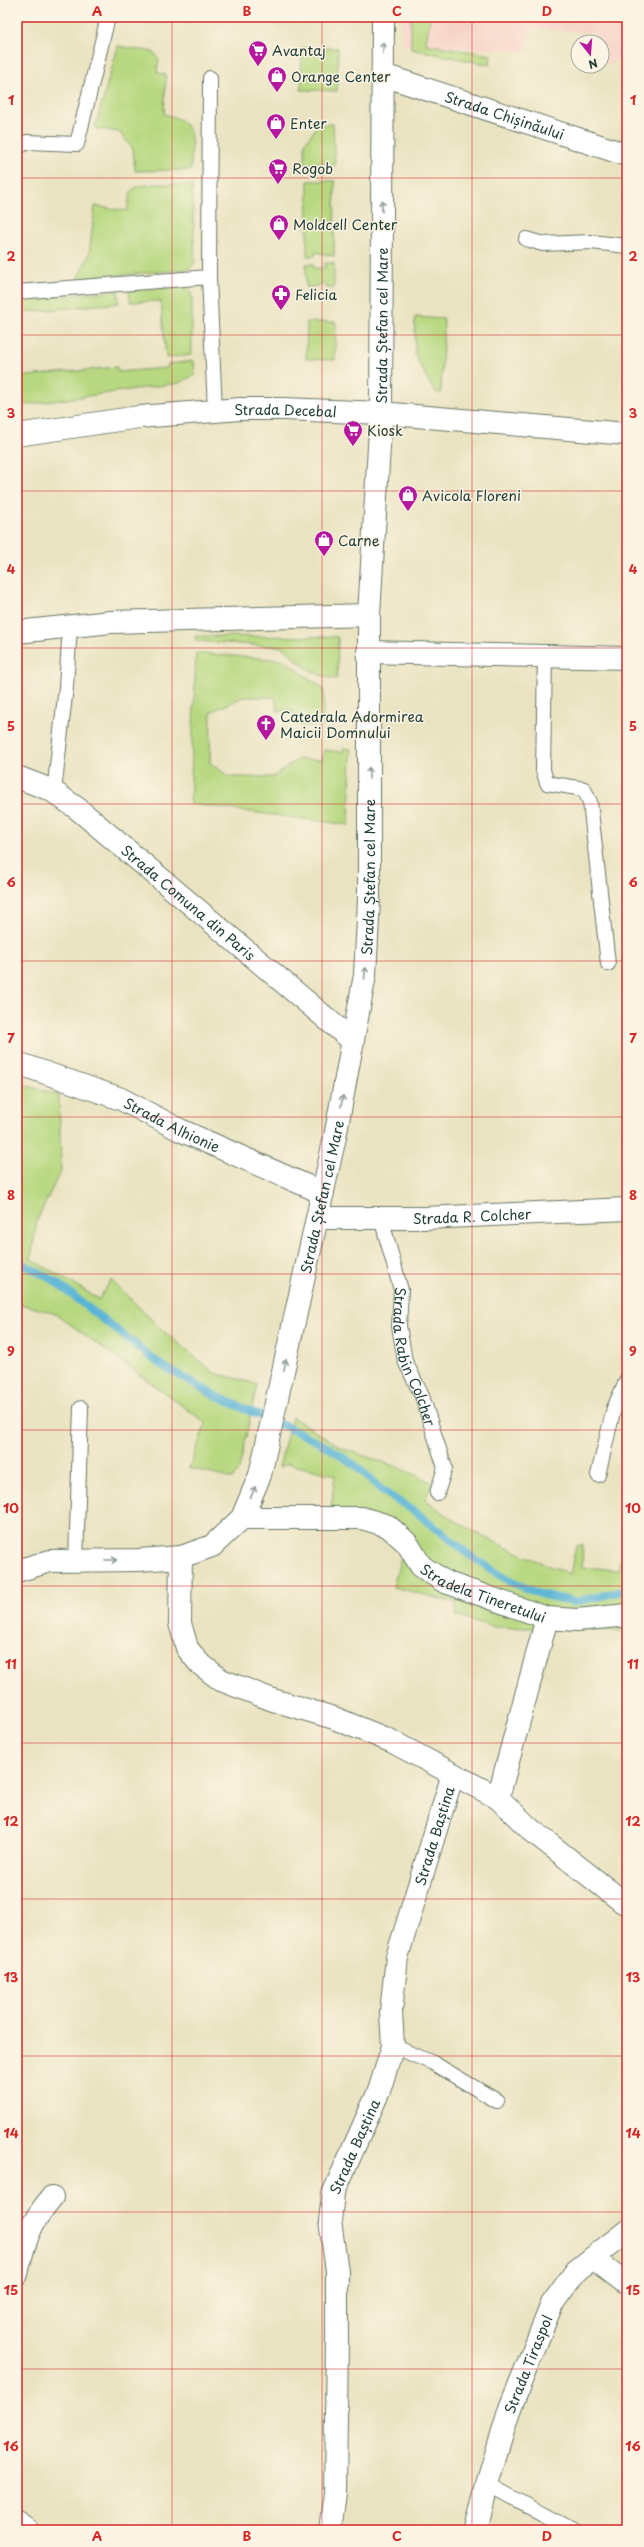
<svg xmlns="http://www.w3.org/2000/svg" width="644" height="2547" viewBox="0 0 644 2547" font-family="'Playpen Sans',sans-serif">
<rect width="100%" height="100%" fill="#fcf5e5"/>
<filter id="ink" filterUnits="userSpaceOnUse"><feTurbulence type="fractalNoise" baseFrequency=".025" numOctaves="2"/><feDisplacementMap in="SourceGraphic" scale="8" xChannelSelector="R" yChannelSelector="G"/><feConvolveMatrix kernelMatrix="1 2 1 2 8 2 1 2 1" color-interpolation-filters="sRGB"/></filter>
<filter id="wash" filterUnits="userSpaceOnUse"><feTurbulence type="fractalNoise" baseFrequency=".012" numOctaves="4" result="noise"/><feDisplacementMap in="SourceGraphic" scale="16" xChannelSelector="R" yChannelSelector="G"/><feGaussianBlur stdDeviation="0.9" result="paint"/><feColorMatrix in="noise" values="0 0 0 0 0 0 0 0 0 0 0 0 0 0 0 0 0 1.4 0 .05"/><feComposite in="paint" operator="in"/></filter>
<g filter="url(#wash)">
<rect width="100%" height="100%" fill="#eae3c1"/>
<path fill="#f7d1c6" d="M402,17H627V60L602,65V42H595L594,33L531,28L525,51L401,45Z"/>
<g fill="#b7d880" stroke="#6b8a5a">
<path d="M411,17H430L426,44L491,55L490,65L411,49Z"/>
<path d="M118,46L153,52L159,59L157,72L166,75L164,114C198,121 191,141 191,170L135,171L133,149L119,132L95,128Z"/>
<path d="M302,48H338L337,91L301,90Z"/>
<path d="M333,124L335,165L327,166L326,162L305,165V143L318,125Z"/>
<path d="M308,181H335L334,256L315,252V256H307Z"/>
<path d="M155,184L192,185L195,262L190,269L77,279L89,255L95,206L127,211C131,186 130,187 155,184Z"/>
<path d="M325,263H334V288H325V284L306,288V264H313L314,268H325Z"/>
<path d="M183,287L190,289L192,297V355L166,358L161,301L130,302L129,290Z"/>
<path d="M118,291L119,303L17,313V300Z"/>
<path d="M415,317L444,319L441,393H437L430,384L415,355Z"/>
<path d="M307,322H336L335,360L306,359Z"/>
<path d="M194,361L195,375L179,383L17,406V377L117,367L118,372L167,368L168,364Z"/>
<path d="M195,636L338,637L337,679C313,676 300,664 283,647L196,641Z"/>
<path d="M196,653L284,660L324,689L323,726H301L293,718V711H277L275,697H243L211,712L210,763L230,777H273L298,759L322,760L324,750L343,752V748L351,749L349,825L190,804Z"/>
<path d="M17,1083L59,1095L61,1170L37,1220L31,1259L99,1299L111,1280L161,1329L214,1373L257,1384L239,1470L232,1479L189,1468L206,1423L56,1314L17,1303Z"/>
<path d="M292,1417L344,1449L397,1467L433,1483L425,1499C465,1532 522,1555 570,1574L576,1546L583,1545L582,1567L619,1570L620,1560L627,1559V1631L494,1627L456,1616V1603L393,1587L402,1554L394,1547L391,1536L330,1518L335,1475L288,1464L279,1467Z"/>
</g>
<g fill="none" stroke-linecap="round" stroke-linejoin="round">
<path stroke="#58b4d6" stroke-width="8" d="M17,1261L53,1280L161,1365L218,1397L300,1433L331,1449L356,1466L384,1492L417,1513L472,1557L509,1581L540,1594L575,1602L627,1590"/>
</g>
</g>
<g filter="url(#ink)">
<g fill="none" stroke-linecap="round" stroke-linejoin="round">
<g stroke="#667765" stroke-width="16">
<g id="service">
<path d="M210,78L209,277L215,411"/>
<path d="M17,148L27,142L77,144L108,17"/>
<path d="M526,239L543,244L591,242L627,246"/>
<path d="M17,292L209,277"/>
<path d="M545,656L543,770L547,783L584,789L590,802L608,964"/>
<path d="M54,792L66,687L70,626"/>
<path id="s1" d="M381,1218L401,1290L399,1326L405,1361L422,1396L445,1468L437,1493"/>
<path d="M598,1475L614,1408L627,1379"/>
<path d="M76,1561L81,1408"/>
<path d="M393,2046L433,2063L497,2101"/>
<path d="M487,2484L573,2530"/>
</g>
</g>
<g stroke="#667765" stroke-width="24">
<g id="minor">
<path id="s2" d="M383,75L627,155"/>
<path d="M17,632L111,622L369,615"/>
<path d="M368,652L627,658"/>
<path id="s3" d="M17,777L51,790L78,809L353,1041"/>
<path id="s4" d="M17,1063L121,1099L180,1130L323,1193"/>
<path id="s5" d="M318,1218H424L627,1209"/>
<path id="s6" d="M242,1518H362L388,1526L407,1543L421,1566L445,1582L547,1618L577,1620L627,1615"/>
<path d="M181,1557L180,1623L187,1648L199,1663L221,1680L273,1700L334,1718L391,1741L498,1798L530,1829L623,1902"/>
<path id="s7" d="M17,1571L50,1561L139,1560L181,1557L212,1546L242,1518L260,1475L335,1137L365,975L369,900V615L381,413L383,17"/>
<path d="M498,1798L547,1618"/>
<path d="M593,2258L627,2284"/>
<path d="M17,2274C24,2241 30,2223 52,2197"/>
<path id="s8" d="M330,2530L335,2493L337,2341V2271L330,2221L333,2194L379,2091L393,2046L391,2012L397,1957L453,1774"/>
<path id="s9" d="M476,2530L487,2484L510,2408L552,2304L576,2271L627,2231"/>
</g>
</g>
<g stroke="#667765" stroke-width="24">
<g id="secondary">
<path id="s10" d="M17,435L139,417L240,409H284L381,413L627,434"/>
<path d="M17,2523L27,2530"/>
</g>
</g>
<use href="#service" stroke="#fff" stroke-width="14"/>
<use href="#minor" stroke="#fff" stroke-width="22"/>
<use href="#secondary" stroke="#fff" stroke-width="22"/>
</g>
<defs><path id="oneway-shaft" d="M-6 0H5M1.5-3L5.5 0L1.5 3" fill="none" stroke-width="1.6" stroke-linecap="round" stroke-linejoin="round"/></defs>
<g stroke="#8f9e9a">
<use href="#oneway-shaft" transform="translate(383 48) rotate(-90)"/>
<use href="#oneway-shaft" transform="translate(382 206) rotate(-90)"/>
<use href="#oneway-shaft" transform="translate(369 773) rotate(-90)"/>
<use href="#oneway-shaft" transform="translate(365 973) rotate(-85)"/>
<use href="#oneway-shaft" transform="translate(342 1101) rotate(-80)"/>
<use href="#oneway-shaft" transform="translate(285 1365) rotate(-77)"/>
<use href="#oneway-shaft" transform="translate(253 1492) rotate(-68)"/>
<use href="#oneway-shaft" transform="translate(111 1560)"/>
</g>
</g>
<path fill="none" stroke="#d62828" stroke-width="1" stroke-opacity="0.55" d="M172,17V2530M322,17V2530M472,17V2530M17,178H627M17,335H627M17,491H627M17,648H627M17,804H627M17,961H627M17,1117H627M17,1274H627M17,1430H627M17,1586H627M17,1743H627M17,1899H627M17,2056H627M17,2212H627M17,2369H627"/>
<defs>
<g id="supermarket-pin" transform="scale(1)"><path d="M0 17L-7.5 6A9.5 9.5 0 1 1 7.5 6Z" fill="#b5179e" stroke="#fcf5e5"/><path d="M-6-5.5h2.5l.6 2H6L4.5 2H-2.5L-4.4-4H-6ZM-1.5 3.2a1.3 1.3 0 1 0 .1 0ZM3 3.2a1.3 1.3 0 1 0 .1 0Z" fill="#fff"/></g>
<g id="shop-pin" transform="scale(1)"><path d="M0 17L-7.5 6A9.5 9.5 0 1 1 7.5 6Z" fill="#b5179e" stroke="#fcf5e5"/><path d="M-5-2.5h2.3a2.7 3.5 0 0 1 5.4 0H5L5.5 6h-11ZM-1.5-2.5h3a1.5 2.3 0 0 0-3 0Z" fill="#fff"/></g>
<g id="pharmacy-pin" transform="scale(1)"><path d="M0 17L-7.5 6A9.5 9.5 0 1 1 7.5 6Z" fill="#b5179e" stroke="#fcf5e5"/><path d="M-2-6h4v4h4v4h-4v4h-4v-4h-4v-4h4Z" fill="#fff"/></g>
<g id="church-pin" transform="scale(1)"><path d="M0 17L-7.5 6A9.5 9.5 0 1 1 7.5 6Z" fill="#b5179e" stroke="#fcf5e5"/><path d="M-1.2-6h2.4v3.5h3.3v2.4h-3.3V6h-2.4V-.1h-3.3v-2.4h3.3Z" fill="#fff"/></g>
</defs>
<g fill-rule="evenodd">
<use href="#supermarket-pin" x="258" y="50"/>
<use href="#shop-pin" x="277" y="76"/>
<use href="#shop-pin" x="276" y="123"/>
<use href="#supermarket-pin" x="278" y="168"/>
<use href="#shop-pin" x="279" y="224"/>
<use href="#pharmacy-pin" x="281" y="294"/>
<use href="#supermarket-pin" x="353" y="430"/>
<use href="#shop-pin" x="408" y="495"/>
<use href="#shop-pin" x="324" y="540"/>
<use href="#church-pin" x="266" y="724"/>
</g>
<g text-anchor="middle" dominant-baseline="central" stroke-width="3" stroke-linejoin="round" paint-order="stroke">
<g font-size="14" fill="#1f3d34" stroke="#fcf5e5" text-anchor="start">
<text x="272" y="50">Аvantaj</text>
<text x="291" y="76">Orange Center</text>
<text x="290" y="123">Enter</text>
<text x="292" y="168">Rogob</text>
<text x="293" y="224">Moldcell Center</text>
<text x="295" y="294">Felicia</text>
<text x="367" y="430">Kiosk</text>
<text x="422" y="495">Avicola Floreni</text>
<text x="338" y="540">Carne</text>
<text x="280" y="716">Catedrala Adormirea<tspan x="280" dy="16">Maicii Domnului</tspan></text>
</g>
<g font-size="14" fill="#1f3d34" stroke="#fcf5e5">
<text stroke="none"><textPath href="#s2" startOffset="128">Strada Chișinăului</textPath></text>
<text stroke="none"><textPath href="#s7" startOffset="1447">Strada Ștefan cel Mare</textPath></text>
<text stroke="none"><textPath href="#s10" startOffset="270">Strada Decebal</textPath></text>
<text stroke="none"><textPath href="#s7" startOffset="895">Strada Ștefan cel Mare</textPath></text>
<text stroke="none"><textPath href="#s3" startOffset="214">Strada Comuna din Paris</textPath></text>
<text stroke="none"><textPath href="#s4" startOffset="167">Strada Alhionie</textPath></text>
<text stroke="none"><textPath href="#s7" startOffset="571">Strada Ștefan cel Mare</textPath></text>
<text stroke="none"><textPath href="#s5" startOffset="154">Strada R. Colcher</textPath></text>
<text stroke="none"><textPath href="#s1" startOffset="144">Strada Rabin Colcher</textPath></text>
<text stroke="none"><textPath href="#s6" startOffset="268">Stradela Tineretului</textPath></text>
<text stroke="none"><textPath href="#s8" startOffset="713">Strada Baștina</textPath></text>
<text stroke="none"><textPath href="#s8" startOffset="389">Strada Baștina</textPath></text>
<text stroke="none"><textPath href="#s9" startOffset="174">Strada Tiraspol</textPath></text>
</g>
</g>
<rect width="644" height="2547" fill="none" stroke="#fcf5e5" stroke-width="44"/>
<g transform="translate(590 54) rotate(163)"><circle r="19" fill="#fcf5e5" stroke="#a4ab9e"/>
<path d="M0-3L7 15L0 10L-7 15Z" fill="#b5179e"/>
<text y="-6" font-size="11" font-weight="bold" text-anchor="middle" fill="#1f3d34">N</text>
</g>
<rect x="22" y="22" width="600" height="2503" fill="none" stroke="#d62828" stroke-width="1.5"/>
<g font-size="13" text-anchor="middle" font-weight="bold" fill="#d62828">
<text x="97" y="16">A</text>
<text x="247" y="16">B</text>
<text x="397" y="16">C</text>
<text x="547" y="16">D</text>
<text x="11" y="105">1</text>
<text x="633" y="105">1</text>
<text x="11" y="261">2</text>
<text x="633" y="261">2</text>
<text x="11" y="418">3</text>
<text x="633" y="418">3</text>
<text x="11" y="574">4</text>
<text x="633" y="574">4</text>
<text x="11" y="731">5</text>
<text x="633" y="731">5</text>
<text x="11" y="887">6</text>
<text x="633" y="887">6</text>
<text x="11" y="1043">7</text>
<text x="633" y="1043">7</text>
<text x="11" y="1200">8</text>
<text x="633" y="1200">8</text>
<text x="11" y="1356">9</text>
<text x="633" y="1356">9</text>
<text x="11" y="1513">10</text>
<text x="633" y="1513">10</text>
<text x="11" y="1669">11</text>
<text x="633" y="1669">11</text>
<text x="11" y="1826">12</text>
<text x="633" y="1826">12</text>
<text x="11" y="1982">13</text>
<text x="633" y="1982">13</text>
<text x="11" y="2138">14</text>
<text x="633" y="2138">14</text>
<text x="11" y="2295">15</text>
<text x="633" y="2295">15</text>
<text x="11" y="2451">16</text>
<text x="633" y="2451">16</text>
<text x="97" y="2541">A</text>
<text x="247" y="2541">B</text>
<text x="397" y="2541">C</text>
<text x="547" y="2541">D</text>
</g>
</svg>
